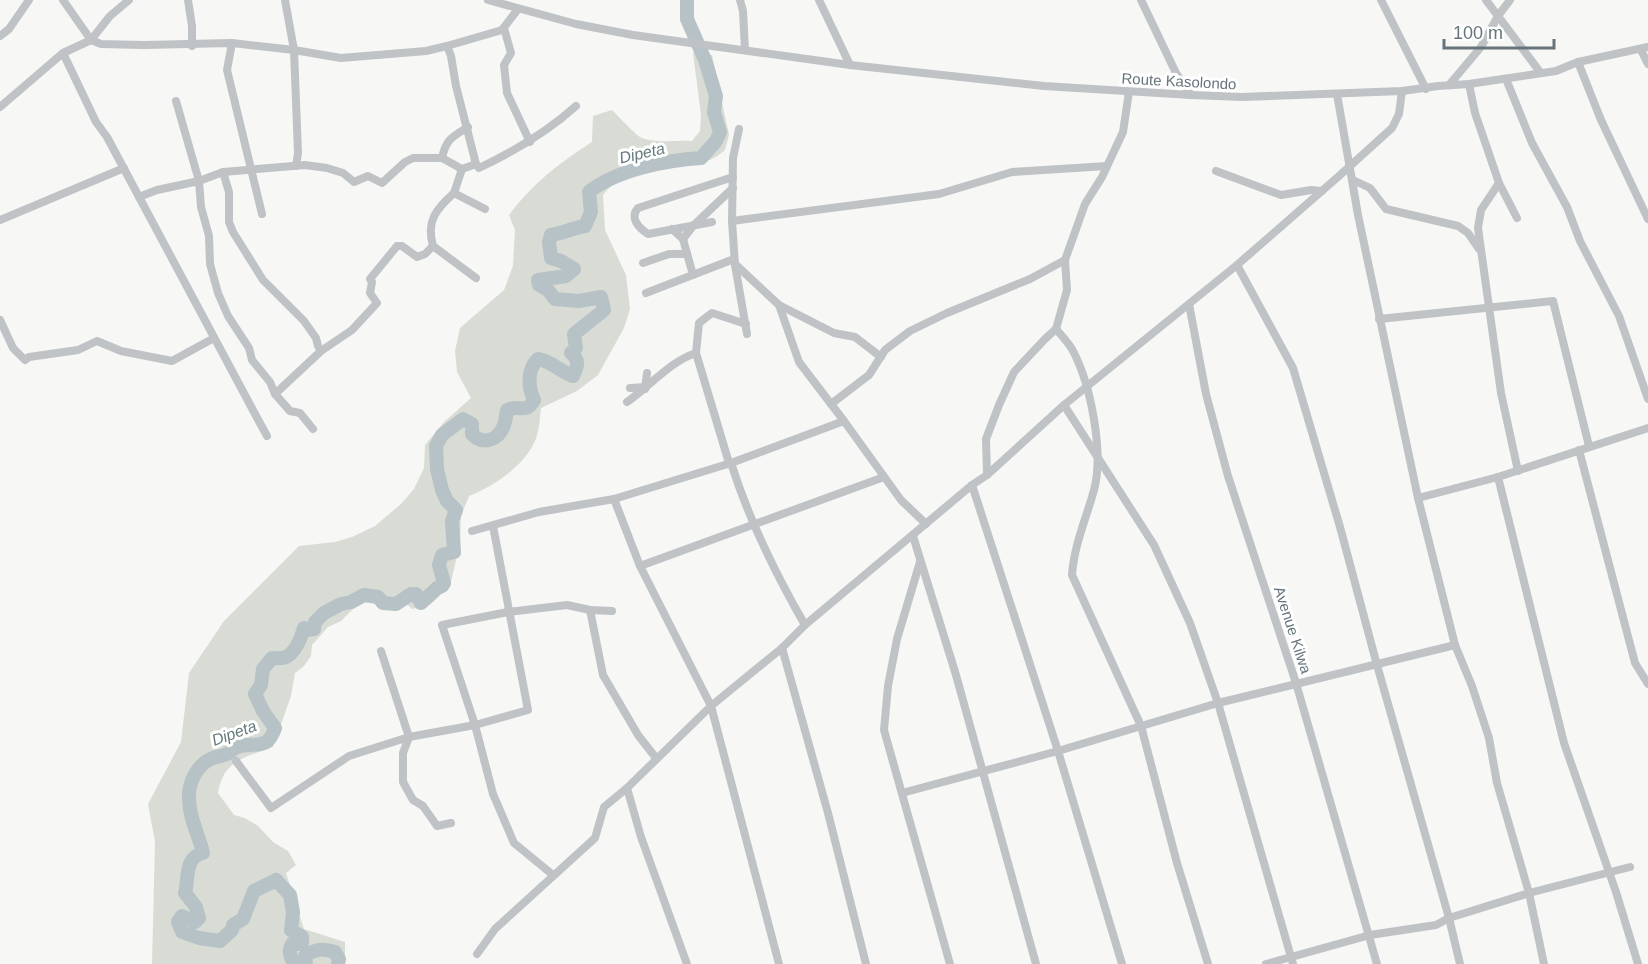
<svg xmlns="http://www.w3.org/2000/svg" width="1648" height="964" viewBox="0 0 1648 964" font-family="Helvetica,sans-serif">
<rect width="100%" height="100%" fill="#f7f7f5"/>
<path fill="#d8dcd5" d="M693,53L712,55L729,135L725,150C720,154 714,159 709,160C674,170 627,163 603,195L605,230L626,275L630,309L624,328L598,375L577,391L541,408C540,418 539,432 535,441C524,466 494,486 469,496L461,516L460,543L450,586L431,604L412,609L407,604C390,611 382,610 367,599L360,602L341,621L328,627L312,645L311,656L304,666L295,673L291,696L273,747C246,757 223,760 218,793L234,815L245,818L258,826L273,842L288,851L296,865L286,873L304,929L345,942V964H152L155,842L148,804L181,742L189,673L224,621L299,546L335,542L352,537L375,526L401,504L414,489L424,468L425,445L444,422L471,398L457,372L455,351L460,328L504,290L513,266L515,230L509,215C531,185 560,162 592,142L593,116L612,110C618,116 635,134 640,137C654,144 677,140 692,141L700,131L701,115Z"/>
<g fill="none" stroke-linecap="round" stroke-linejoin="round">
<g stroke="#b6c2c5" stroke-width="14">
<path d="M295,964C290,958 288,951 292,944H302V937L291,930L293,912L290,895L276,880L254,891L243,919L233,925L232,930L220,941L199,938L182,932L178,922L182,916L195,922L199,918L196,907L185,893C189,879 184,857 203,853C199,835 189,818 189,799C188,783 197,764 213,758C217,757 222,756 227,754C231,752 233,748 238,747C254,741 267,752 275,728L263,711L255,694L261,685L263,669L272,658C276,658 282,659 286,657C296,652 301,638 304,628L308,630L314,629L315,622L324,613L341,604L351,602L364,595L378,597L383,603L396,604L411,594H416L421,603L437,588L442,586L444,583L439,565L442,555L454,552L452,521L456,510L447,501L442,490L437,469L436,446L442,435L463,419L472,424V434C483,446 499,440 504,425C506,420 506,415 507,410C520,404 526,415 534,400C528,388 527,369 538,359C552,361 560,372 573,376C578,365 580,361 571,353L576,348L574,334L604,310L601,297L579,301L555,299L548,290L539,285L538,280L566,276L574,269L561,261L551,258L549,242L551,235C563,233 573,228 585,226L591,212L589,192C616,170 667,160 701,158L716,141L720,132L714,112L716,96L705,60L687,19V0"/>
<path d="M306,964L305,956C315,949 323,948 335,952L339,959L338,964"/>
</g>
<g stroke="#bfc3c6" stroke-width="8">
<path d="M63,0L91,40L110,16L129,0"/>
<path d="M188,0L192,26V46"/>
<path d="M285,0L294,50L298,153L296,166"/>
<path d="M488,0L576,24L633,35L850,65L1044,86L1191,95L1242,97L1402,91L1438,86L1469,84L1556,71L1578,62L1648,47"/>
<path d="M740,0L743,11L745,50"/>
<path d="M819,0L850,65"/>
<path d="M1141,0L1176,73L1191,95"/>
<path d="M1381,0L1426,89"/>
<path d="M1486,0L1540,72"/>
<path d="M504,28L511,53L504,65L507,93L530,142"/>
<path d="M0,36L9,29L29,0"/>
<path d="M232,43L227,70L262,214"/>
<path d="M447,46L451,56L456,86L476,164L479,168C515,151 546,133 576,106"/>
<path d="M1641,50L1648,64"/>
<path d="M63,53L96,122L107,137C161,237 213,337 267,436"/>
<path d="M1578,62L1601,120L1648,219"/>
<path d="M1506,79L1532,143L1567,207L1580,241L1619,316L1648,399"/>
<path d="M1469,84L1475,113L1499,183L1517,218"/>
<path d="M1449,85L1481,47L1498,16L1510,0"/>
<path d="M1337,94L1358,215L1418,498L1455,645L1472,686L1489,738L1497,783L1529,893L1544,964"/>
<path d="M176,101L199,181L201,207L209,236L210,264L218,293L228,316L249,348L252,360L270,382L275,394"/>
<path d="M0,107L63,53L91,40L101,44L144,45L232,43L294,50L341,58L426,51L447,46L502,30L518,9"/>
<path d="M739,129L733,158L732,221L735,264L779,305L799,362L844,421L901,500L926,524"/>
<path d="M442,158L462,169L476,164"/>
<path d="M1216,171L1281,195L1311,190L1322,191"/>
<path d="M223,172L229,192V222L233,232L263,280L304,321L316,338L318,346L321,351"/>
<path d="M1353,180L1370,188L1386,209L1458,226L1468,233L1479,249"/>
<path d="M1499,183L1481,210L1478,228L1501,393L1518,471"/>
<path d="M454,193L462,169"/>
<path d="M139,197L157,190L199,181L223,172L305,165L327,168L343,173L354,182L368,176L382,183L405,162L413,158H442C446,139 452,137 468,127"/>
<path d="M0,220L124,168"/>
<path d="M732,221L939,194L1012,172L1107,166"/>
<path d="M712,222L648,234C639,228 629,218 638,208L733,177"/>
<path d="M672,229L683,239L693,275"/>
<path d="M683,239L693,226L733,188"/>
<path d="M433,246C426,221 436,209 454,193L485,209"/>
<path d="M643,263L669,254H687"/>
<path d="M735,265L747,334"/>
<path d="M1237,265L1293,368L1340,527L1377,665L1449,918L1460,964"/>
<path d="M646,293L734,259"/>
<path d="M1189,304L1206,394L1228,476L1296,683L1377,964"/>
<path d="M779,305L834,333L855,337L881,357"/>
<path d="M1379,319L1553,301L1589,446"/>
<path d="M0,320L13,348L25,360L29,357L78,350L97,341L121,351L172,361L214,338"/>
<path d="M1056,329C1062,336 1069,343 1073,351C1091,385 1104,453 1094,490C1086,519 1074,545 1072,575L1141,726L1177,863L1208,964"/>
<path d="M630,388L646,387"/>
<path d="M645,389L647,373"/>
<path d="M627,402C650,386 669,362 696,353"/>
<path d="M831,404L869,375L885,350L910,331L947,313L1030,279L1065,260"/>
<path d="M1064,405L1154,545L1190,623L1218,703L1293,964"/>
<path d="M313,429L300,413L290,411L275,394L321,351L352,330L377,303L370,293L372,282L370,279L397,246H402L417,257L425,254L433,246L476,278"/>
<path d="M1579,450L1635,663L1648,684"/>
<path d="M729,463L696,353L699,323L712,313L746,324"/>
<path d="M731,463C749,520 775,573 805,625"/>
<path d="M987,475L986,439L999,405L1014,372L1045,339L1056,329L1067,290L1065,260L1085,204L1102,177L1123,132L1129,92"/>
<path d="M1498,477L1564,743L1616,892L1638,964"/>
<path d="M972,485L1058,751L1122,964"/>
<path d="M1418,498L1498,477L1648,428"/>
<path d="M614,499L640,566L711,706L779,964"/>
<path d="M472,531L539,512L614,499L731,463L844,421"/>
<path d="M913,536L956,675L1036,964"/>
<path d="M920,562L897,639L888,686L884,730L950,964"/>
<path d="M640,566L884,477"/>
<path d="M590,610L603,675L638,735L656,758"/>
<path d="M782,648L828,813L866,964"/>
<path d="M381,651L409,737L403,753V782L413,800L423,806L437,826L451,823"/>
<path d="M236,761L271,808L349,756L409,737L475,725L528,710L493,526"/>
<path d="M627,788L641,837L687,964"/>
<path d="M902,793L1058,751L1218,703L1455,645"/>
<path d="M553,875L514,843L493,794L475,725L442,625L508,612L567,605L590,610L612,611"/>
<path d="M477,954L495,929L595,838L604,807L627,788L711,706L782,648L805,625L972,485L987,475L1064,405L1237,265L1339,176L1392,128L1399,114L1402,91"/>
<path d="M1266,964L1370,935L1436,925L1449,918L1529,893L1630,867"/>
</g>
</g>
<g text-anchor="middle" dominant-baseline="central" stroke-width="6" stroke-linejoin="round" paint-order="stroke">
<g font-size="15" fill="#66757c" stroke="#fff">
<text transform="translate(1179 81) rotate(3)">Route Kasolondo</text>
<text transform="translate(1293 630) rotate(72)">Avenue Kilwa</text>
</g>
<g font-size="16" font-style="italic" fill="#667a7e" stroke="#fff">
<text transform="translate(642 153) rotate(-13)">Dipeta</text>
<text transform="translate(234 733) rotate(-20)">Dipeta</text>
</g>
</g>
<path d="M1444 39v9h110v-9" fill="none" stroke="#66757c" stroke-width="3"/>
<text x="1453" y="39" font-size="18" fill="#66757c" stroke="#ffffff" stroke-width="4.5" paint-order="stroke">100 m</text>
</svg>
